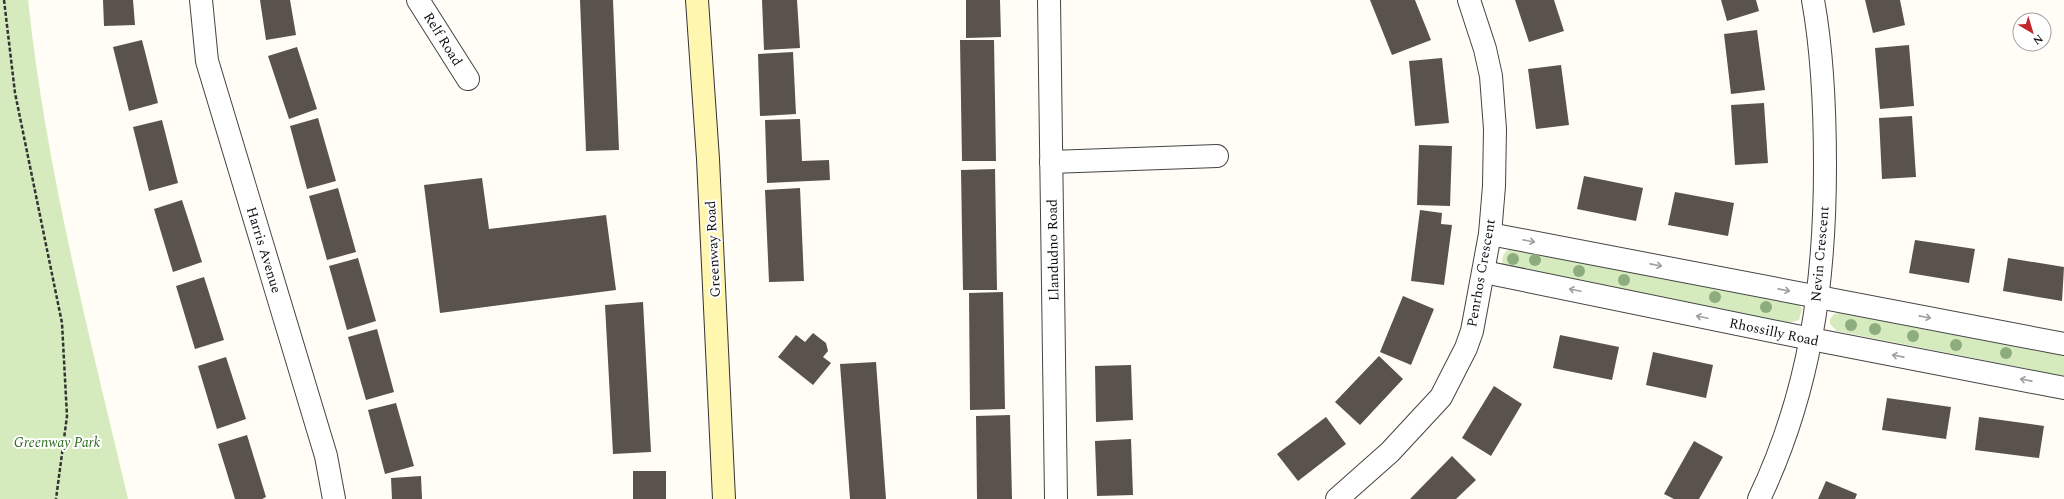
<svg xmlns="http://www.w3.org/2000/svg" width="2064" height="499" viewBox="0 0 2064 499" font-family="Spectral,serif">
<rect width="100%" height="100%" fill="#fffdf5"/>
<g fill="#d5ebbd">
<path d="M0,0H28C46,169 89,334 128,499H0Z"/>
<path d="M1511,248L1798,303L1802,309L1799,320L1789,323L1503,266C1501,257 1503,253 1511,248Z"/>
<path d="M1840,313L2064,356V376L1837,331L1830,324V319L1834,314Z"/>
</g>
<g fill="#5a524d">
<path d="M103,0H133L135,25L104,26Z"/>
<path d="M260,0H290L296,35L266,40Z"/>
<path d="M580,0H613L619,150L586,151Z"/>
<path d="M762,0H797L800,48L764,50Z"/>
<path d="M966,0H1000L1001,37L966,38Z"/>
<path d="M1370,0H1415L1431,40L1392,55Z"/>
<path d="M1515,0H1554L1564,31L1529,42Z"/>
<path d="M1721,0H1756L1759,11L1727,21Z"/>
<path d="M1865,0H1900L1905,25L1873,33Z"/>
<path d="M1757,30L1765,90L1731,94L1724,34Z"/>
<path d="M142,40L158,103L129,111L113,47Z"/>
<path d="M960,40H994L996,161H962Z"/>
<path d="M1909,45L1914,106L1880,109L1875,48Z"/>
<path d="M297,47L317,109L289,119L268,56Z"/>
<path d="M793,52L796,114L760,116L758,54Z"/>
<path d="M1442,58L1449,123L1415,126L1409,61Z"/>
<path d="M1561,65L1569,125L1536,129L1528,69Z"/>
<path d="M1764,103L1768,163L1735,165L1731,105Z"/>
<path d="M1912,116L1916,177L1882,179L1879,118Z"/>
<path d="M318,118L336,181L307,189L290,126Z"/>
<path d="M800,119L802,161L829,160L830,180L767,183L765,120Z"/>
<path d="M162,120L178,183L149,191L133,127Z"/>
<path d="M1419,145L1452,146L1450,206L1417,205Z"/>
<path d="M995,169L997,290H963L961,170Z"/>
<path d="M1584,176L1643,188L1636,221L1577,209Z"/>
<path d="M482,178L489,229L606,215L616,290L440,313L424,185Z"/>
<path d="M338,188L356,252L327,260L309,196Z"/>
<path d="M800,188L804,281L769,282L765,190Z"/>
<path d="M1675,192L1734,203L1728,236L1668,225Z"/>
<path d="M182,200L202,262L173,272L154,209Z"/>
<path d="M1420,210L1442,213L1441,224L1452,225L1444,285L1411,281Z"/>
<path d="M1915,240L1975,249L1969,283L1909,273Z"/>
<path d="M358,258L376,321L347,330L329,266Z"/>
<path d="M2008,258L2064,267L2062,301L2003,291Z"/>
<path d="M204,277L224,340L195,349L176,286Z"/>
<path d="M1003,292L1005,409L970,410L969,293Z"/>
<path d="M1403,296L1434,309L1411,365L1380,352Z"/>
<path d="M643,302L651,452L613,454L605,305Z"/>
<path d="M377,329L394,392L366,400L348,337Z"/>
<path d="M813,333L826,343L828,351L823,357L831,363L813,385L778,357L796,335L805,342Z"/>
<path d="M1560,335L1619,347L1612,380L1553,368Z"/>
<path d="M1653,352L1713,365L1706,398L1646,385Z"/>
<path d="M1379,356L1403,379L1360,425L1335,402Z"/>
<path d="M226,357L246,419L217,429L198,366Z"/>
<path d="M876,362L886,499H850L840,364Z"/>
<path d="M1131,365L1133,420L1096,422L1095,366Z"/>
<path d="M1494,386L1522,404L1491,456L1462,438Z"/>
<path d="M1887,398L1951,407L1946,439L1882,430Z"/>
<path d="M396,403L414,466L385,474L368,410Z"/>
<path d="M1010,415L1012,499H977L976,416Z"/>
<path d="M1326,417L1346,444L1298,481L1277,454Z"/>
<path d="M1979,417L2044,426L2039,458L1975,450Z"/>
<path d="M247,435L266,497L262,499H235L218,444Z"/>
<path d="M1131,439L1133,495L1097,496L1095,441Z"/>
<path d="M1694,441L1723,457L1699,499H1674L1664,494Z"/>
<path d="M1452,456L1476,480L1456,499H1410Z"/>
<rect x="633" y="471" width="33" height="28"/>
<path d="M421,476L422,499H392L391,478Z"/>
<path d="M1826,481L1857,494L1855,499H1818Z"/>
</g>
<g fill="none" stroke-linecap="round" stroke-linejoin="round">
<g stroke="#444" stroke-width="24">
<g id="street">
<path d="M201,0L207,61L326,456L334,499"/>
<path d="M418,0L468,79"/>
<path d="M1049,0L1056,499"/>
<path d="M1051,162L1217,156"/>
<path d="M1490,234L2064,344"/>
<path d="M1484,272L1811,339L2064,388"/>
<path d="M1337,499L1390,452L1441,397L1466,348L1472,331L1490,234L1494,186L1495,129L1491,76L1485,49L1469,0"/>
<path d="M1759,499C1810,392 1825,284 1825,166C1825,110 1823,55 1813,0"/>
</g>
</g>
<g stroke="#333" stroke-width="24">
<path id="secondary" d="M697,0L708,159L724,499"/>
</g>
<path stroke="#333" stroke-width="2.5" stroke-dasharray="4 2" stroke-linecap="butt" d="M4,0L15,93L62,323L67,416L56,499"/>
<use href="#street" stroke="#fff" stroke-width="22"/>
<use href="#secondary" stroke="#fff6b0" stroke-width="22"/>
</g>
<g fill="#8dad7f">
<circle cx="1513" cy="259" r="6"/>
<circle cx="1535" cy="260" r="6"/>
<circle cx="1579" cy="271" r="6"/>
<circle cx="1624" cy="280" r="6"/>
<circle cx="1715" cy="297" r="6"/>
<circle cx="1766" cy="307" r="6"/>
<circle cx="1851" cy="325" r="6"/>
<circle cx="1875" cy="329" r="6"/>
<circle cx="1913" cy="336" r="6"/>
<circle cx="1956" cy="345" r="6"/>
<circle cx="2006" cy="353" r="6"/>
</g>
<defs><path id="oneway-shaft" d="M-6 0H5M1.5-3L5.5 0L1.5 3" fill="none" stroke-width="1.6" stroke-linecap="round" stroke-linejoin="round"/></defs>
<g stroke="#a0a0a0">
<use href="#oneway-shaft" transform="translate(1529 241) rotate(11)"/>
<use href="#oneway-shaft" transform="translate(1656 265) rotate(11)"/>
<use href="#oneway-shaft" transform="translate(1575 290) rotate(-168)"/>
<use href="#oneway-shaft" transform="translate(1784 290) rotate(11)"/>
<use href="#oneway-shaft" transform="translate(1702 317) rotate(-168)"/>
<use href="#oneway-shaft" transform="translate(1925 317) rotate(11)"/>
<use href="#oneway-shaft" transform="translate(1898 356) rotate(-169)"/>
<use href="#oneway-shaft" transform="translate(2026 380) rotate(-169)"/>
</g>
<g text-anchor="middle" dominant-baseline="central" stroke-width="4" stroke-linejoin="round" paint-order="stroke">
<g font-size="14" fill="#111" stroke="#fff">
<text transform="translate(443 39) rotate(58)">Relf Road</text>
<text transform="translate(713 249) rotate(-93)">Greenway Road</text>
<text transform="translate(264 250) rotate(73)">Harris Avenue</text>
<text transform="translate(1053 250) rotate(-91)">Llandudno Road</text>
<text transform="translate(1820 254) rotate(-85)">Nevin Crescent</text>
<text transform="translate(1481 273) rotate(-80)">Penrhos Crescent</text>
<text transform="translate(1774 332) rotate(12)">Rhossilly Road</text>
</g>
<g font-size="14" font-style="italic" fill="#2f6b1f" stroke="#fff">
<text x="57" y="442">Greenway Park</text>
</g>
</g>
<g transform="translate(2032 32) rotate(142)"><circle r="19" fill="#ffffff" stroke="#a0a0a0"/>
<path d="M0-3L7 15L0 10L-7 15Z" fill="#c4262e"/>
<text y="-6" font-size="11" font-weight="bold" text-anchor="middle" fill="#111111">N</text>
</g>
</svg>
